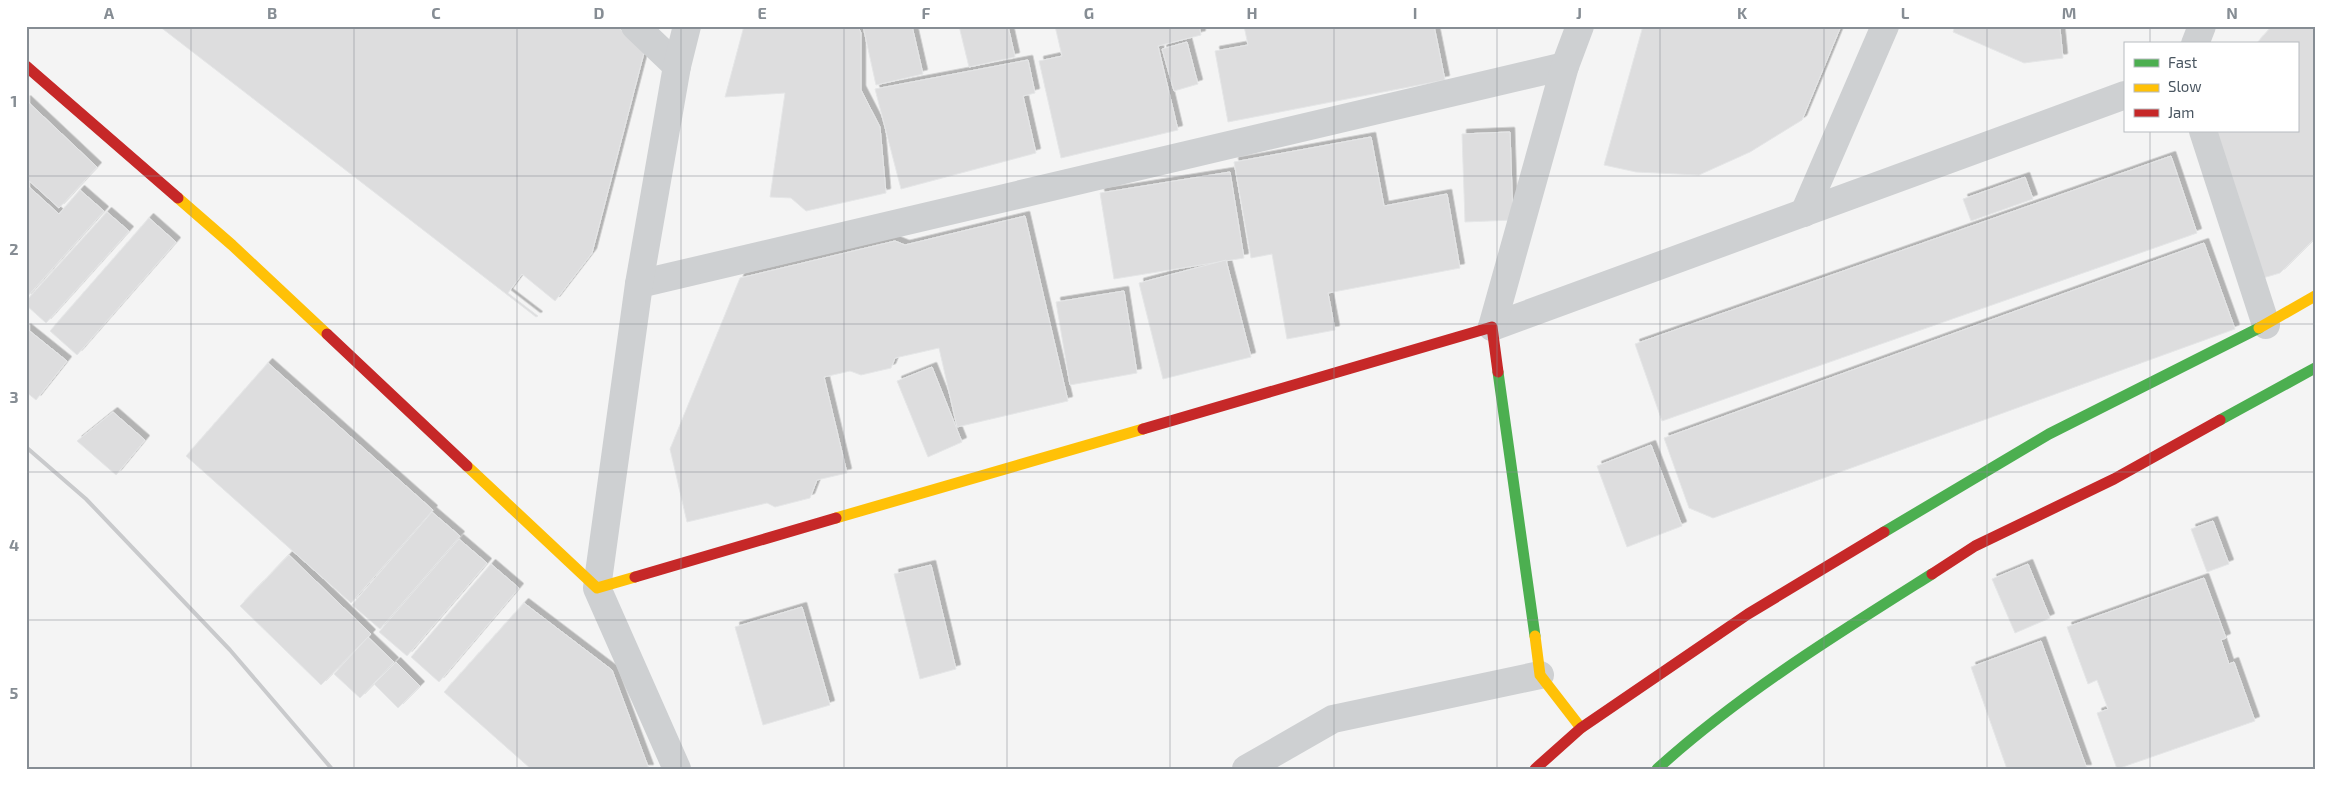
<svg xmlns="http://www.w3.org/2000/svg" width="2341" height="795" viewBox="0 0 2341 795" font-family="'Exo 2',sans-serif">
<defs>
<filter id="shadow"><feDropShadow dx="4.5" dy="-4.5" stdDeviation="0" flood-color="#0004"/></filter>
</defs>
<rect width="100%" height="100%" fill="#f4f4f4"/>
<g fill="#ddddde" stroke="#e5e6e7" filter="url(#shadow)">
<path d="M159,26H616L645,49L592,253L555,301L522,274L508,293L538,316L536,317Z"/>
<path d="M744,26H858L861,33V90L880,127L886,193L806,211L791,198L770,197L785,93L725,97Z"/>
<path d="M863,26H912L923,74L876,85Z"/>
<path d="M959,26H1008L1015,57L969,67Z"/>
<path d="M1055,26H1199L1201,35L1158,46L1178,130L1061,158L1039,61L1062,56Z"/>
<path d="M1244,26H1434L1445,80L1228,122L1215,51L1248,45Z"/>
<path d="M1643,26H1841L1802,120L1750,152L1699,175L1636,172L1604,165Z"/>
<path d="M1955,26H2067L2060,29L2063,58L2024,63L1953,32Z"/>
<path d="M2272,26H2315V238L2280,273L2256,280L2215,131H2297V44H2256Z"/>
<path d="M1187,42L1198,84L1174,91L1162,49Z"/>
<path d="M1028,60L1035,93L1023,96L1036,153L901,189L875,89Z"/>
<path d="M26,100L97,167L59,208L26,178Z"/>
<path d="M1510,132L1513,220L1465,222L1462,134Z"/>
<path d="M1371,137L1384,206L1447,194L1460,268L1328,293L1335,330L1287,339L1272,254L1251,258L1234,162Z"/>
<path d="M2171,156L2197,233L1662,421L1635,344Z"/>
<path d="M1230,172L1244,258L1114,279L1100,193Z"/>
<path d="M2025,177L2033,199L1971,221L1963,199Z"/>
<path d="M26,184L59,214L80,190L104,211L26,298Z"/>
<path d="M107,212L129,231L46,323L26,305V301Z"/>
<path d="M1025,216L1068,401L957,427L939,348L895,358L891,368L861,375L850,371L824,377L847,473L817,480L810,498L775,507L767,503L687,522L670,449L740,278L895,241L905,245Z"/>
<path d="M149,218L176,242L77,355L50,331Z"/>
<path d="M2204,243L2235,329L1713,518L1689,508L1664,438Z"/>
<path d="M1226,260L1251,357L1163,379L1139,283Z"/>
<path d="M1124,291L1137,373L1070,385L1056,302Z"/>
<path d="M26,328L67,361L36,400L26,392Z"/>
<path d="M268,363L433,510L351,603L186,456Z"/>
<path d="M932,367L962,442L928,457L897,381Z"/>
<path d="M113,412L145,440L116,475L77,441Z"/>
<path d="M1651,445L1682,526L1627,547L1597,466Z"/>
<path d="M432,512L460,536L380,629L352,605Z"/>
<path d="M2213,521L2229,564L2207,572L2191,529Z"/>
<path d="M459,539L487,563L407,656L379,632Z"/>
<path d="M289,555L371,634L321,685L240,606Z"/>
<path d="M491,564L519,588L439,682L411,657Z"/>
<path d="M2028,564L2050,618L2015,633L1992,579Z"/>
<path d="M931,565L956,669L920,679L894,574Z"/>
<path d="M2204,578L2226,638L2221,640L2229,664L2234,662L2255,721L2117,769L2097,713L2108,709L2097,680L2088,684L2067,627Z"/>
<path d="M524,603L612,670L649,769H531L444,692Z"/>
<path d="M802,607L830,705L763,725L735,627Z"/>
<path d="M368,637L394,662L360,698L334,674Z"/>
<path d="M2041,641L2087,769H2007L1971,667Z"/>
<path d="M396,662L420,686L398,708L374,684Z"/>
</g>
<g fill="none" stroke-linecap="round" stroke-linejoin="round">
<g stroke="#ced0d2" stroke-width="28">
<path d="M635,26L677,66"/>
<path d="M2195,44L2202,26"/>
<path d="M2203,131L2266,325"/>
<path d="M1804,213L1885,26"/>
<path d="M639,284L1565,66"/>
<path d="M1492,327L2125,95"/>
<path d="M1492,327L1565,66L1580,26"/>
<path d="M677,769L597,588L639,284L677,66L687,26"/>
<path d="M1246,769L1333,719L1540,675"/>
</g>
<g stroke="#4caf50" stroke-width="11">
<path d="M1498,372L1535,636"/>
<path d="M2220,420L2315,368"/>
<path d="M1884,532L2049,434L2259,328"/>
<path d="M1657,769C1741,693 1837,634 1932,574"/>
</g>
<g stroke="#ffc107" stroke-width="11">
<path d="M178,198L232,245L327,334"/>
<path d="M2259,328L2315,296"/>
<path d="M467,466L597,588L635,577"/>
<path d="M836,518L1143,429"/>
<path d="M1535,636L1540,675L1581,728"/>
</g>
<g stroke="#c62828" stroke-width="11">
<path d="M26,66L178,198"/>
<path d="M327,334L467,466"/>
<path d="M1143,429L1492,327L1498,372"/>
<path d="M1932,574L1975,546L2114,479L2220,420"/>
<path d="M635,577L836,518"/>
<path d="M1535,769L1581,728L1748,614L1884,532"/>
</g>
<path stroke="#c9cacc" stroke-width="4" d="M26,447L86,499L230,650L332,769"/>
</g>
<path fill="none" stroke="#868d94" stroke-width="1" stroke-opacity="0.55" d="M191,26V769M354,26V769M517,26V769M681,26V769M844,26V769M1007,26V769M1170,26V769M1334,26V769M1497,26V769M1660,26V769M1824,26V769M1987,26V769M2150,26V44M2150,131V769M26,176H2315M26,324H2315M26,472H2315M26,620H2315"/>
<rect width="2341" height="795" fill="none" stroke="#ffffff" stroke-width="55"/>
<rect x="2124" y="42" width="175" height="90" fill="#ffffff" stroke="#b7bbc0"/>
<rect x="2134" y="59" width="25" height="8" fill="#4caf50" stroke="#b7bbc0"/>
<text x="2168" y="68" font-size="15" fill="#4a5661">Fast</text>
<rect x="2134" y="84" width="25" height="8" fill="#ffc107" stroke="#b7bbc0"/>
<text x="2168" y="92" font-size="15" fill="#4a5661">Slow</text>
<rect x="2134" y="109" width="25" height="8" fill="#c62828" stroke="#b7bbc0"/>
<text x="2168" y="118" font-size="15" fill="#4a5661">Jam</text>
<rect x="28" y="28" width="2286" height="740" fill="none" stroke="#868d94" stroke-width="2"/>
<g font-size="16" text-anchor="middle" font-weight="bold" fill="#868d94">
<text x="109" y="19">A</text>
<text x="272" y="19">B</text>
<text x="436" y="19">C</text>
<text x="599" y="19">D</text>
<text x="762" y="19">E</text>
<text x="926" y="19">F</text>
<text x="1089" y="19">G</text>
<text x="1252" y="19">H</text>
<text x="1415" y="19">I</text>
<text x="1579" y="19">J</text>
<text x="1742" y="19">K</text>
<text x="1905" y="19">L</text>
<text x="2069" y="19">M</text>
<text x="2232" y="19">N</text>
<text x="14" y="107">1</text>
<text x="14" y="255">2</text>
<text x="14" y="403">3</text>
<text x="14" y="551">4</text>
<text x="14" y="699">5</text>
</g>
</svg>
